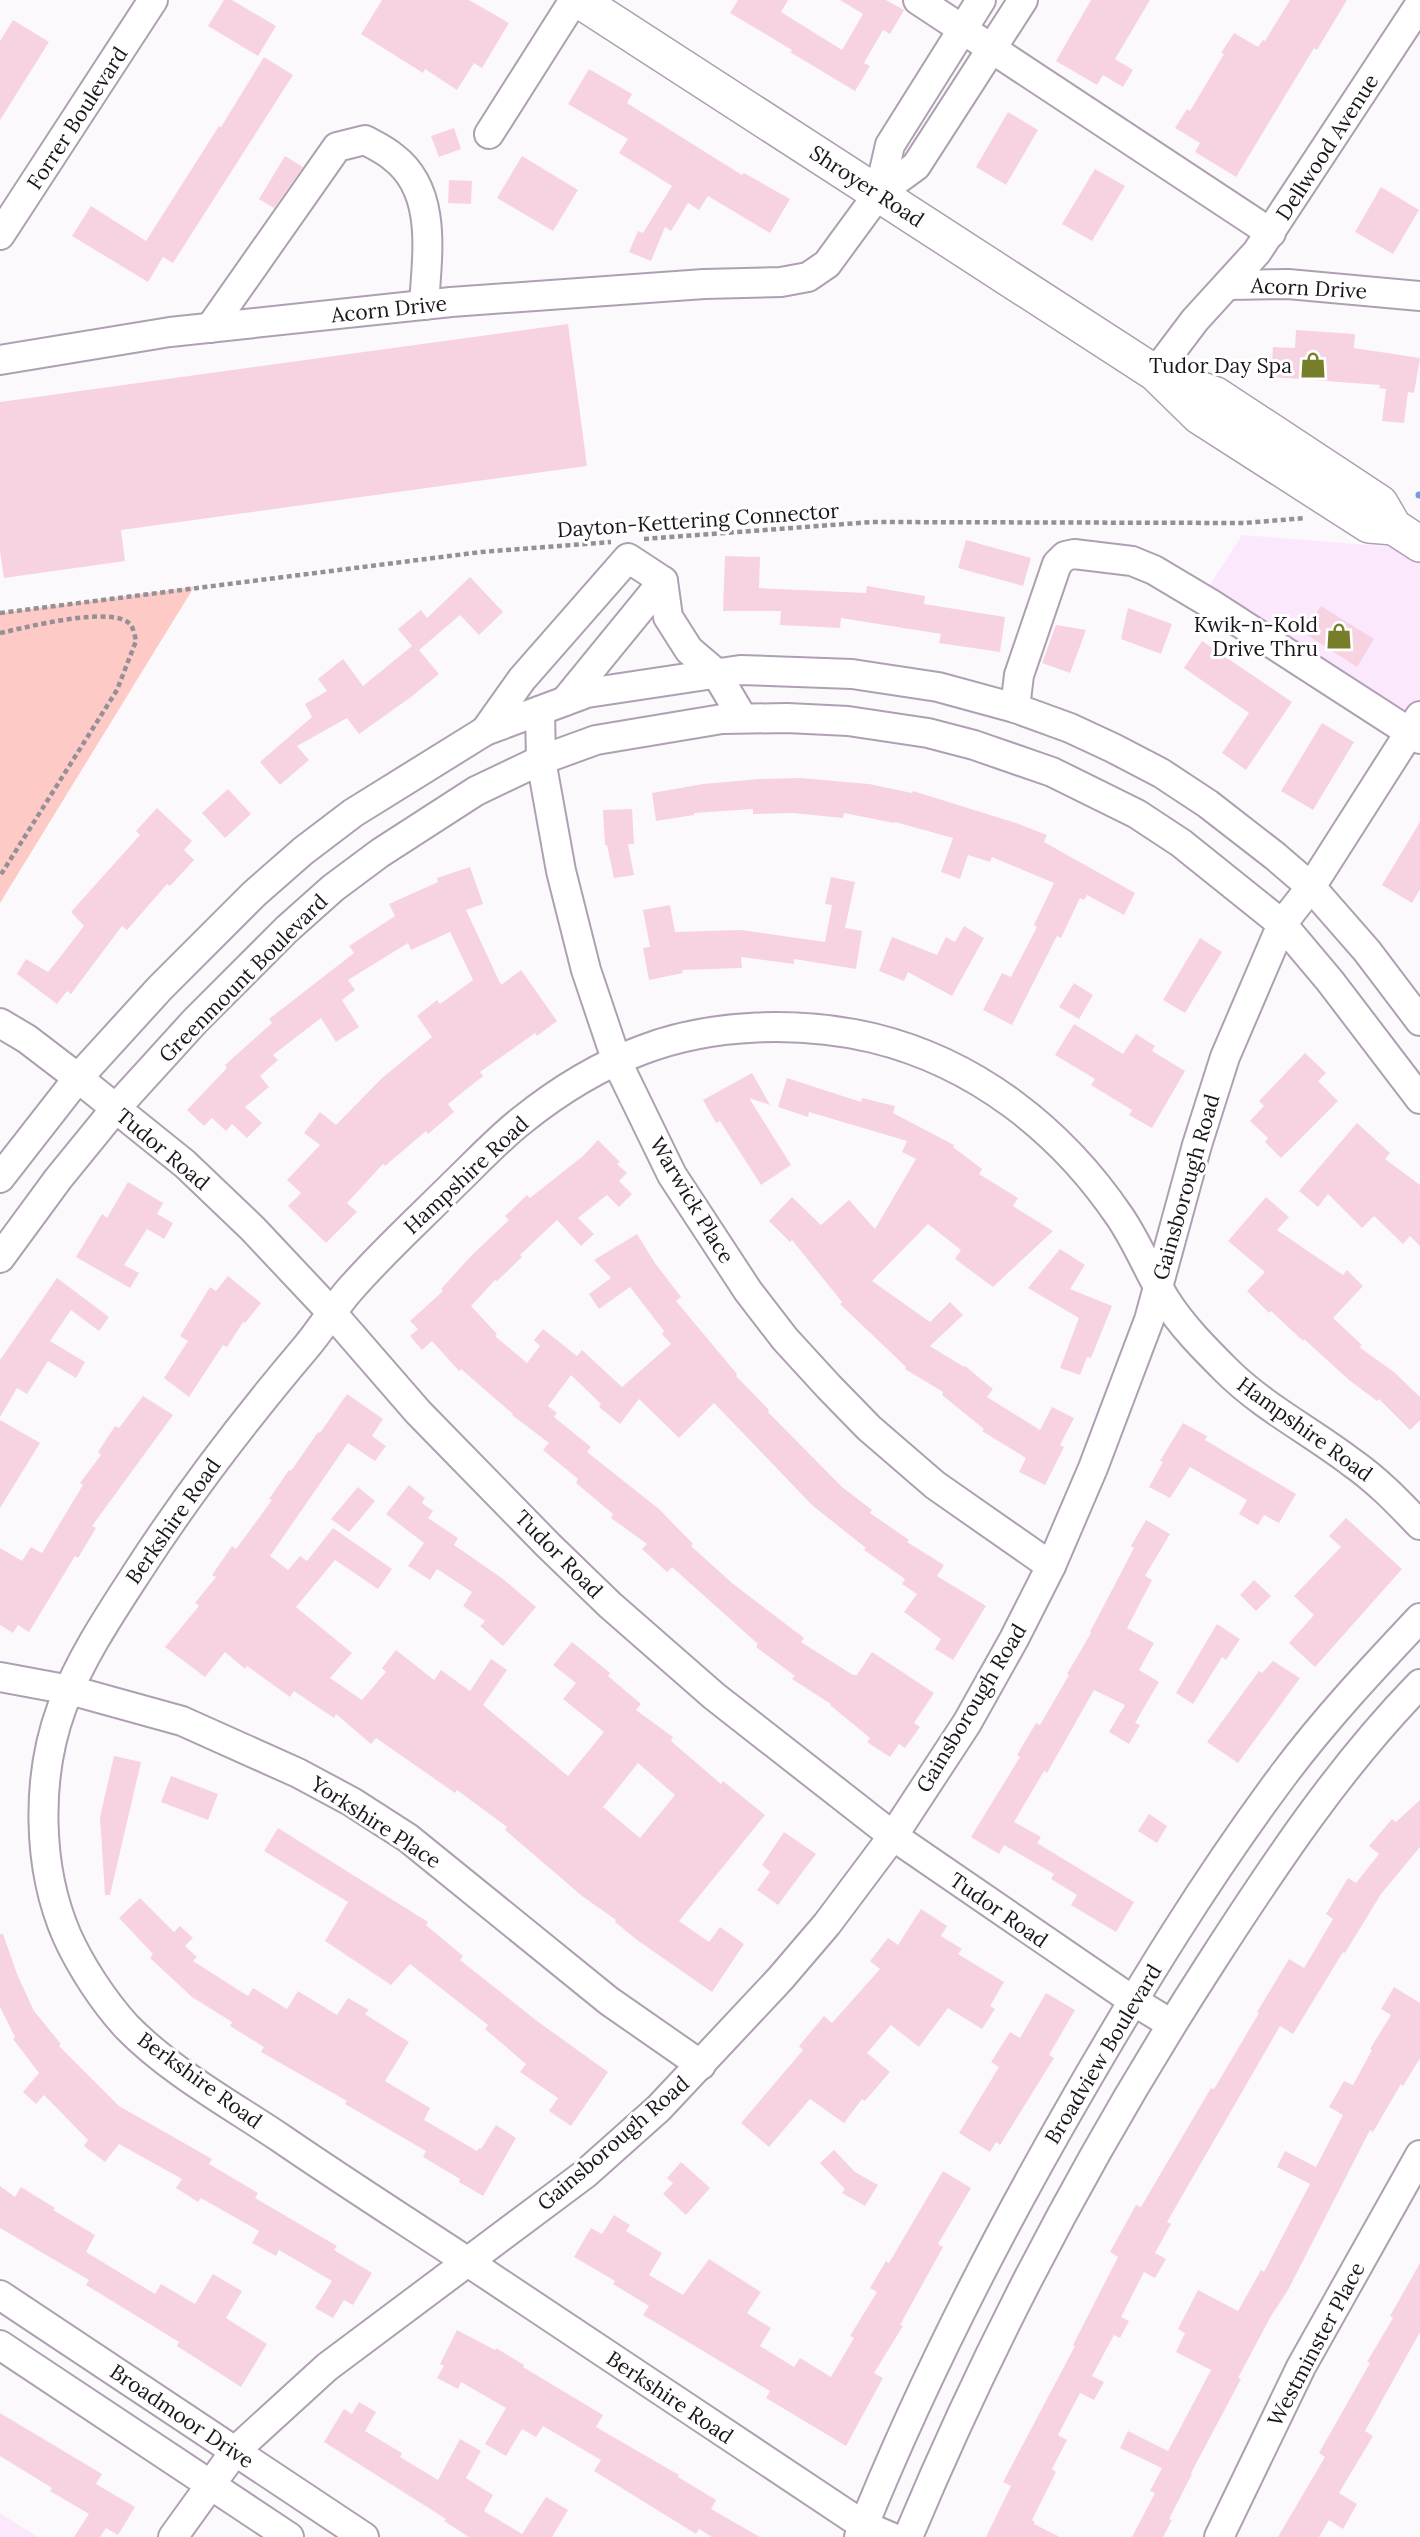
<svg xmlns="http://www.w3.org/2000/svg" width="1420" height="2537" viewBox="0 0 1420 2537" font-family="Lora,serif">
<rect width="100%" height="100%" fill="#fcf9fd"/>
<g fill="#fbe8fd">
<path d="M1242,535L1420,549V749L1208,588Z"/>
<path d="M0,2513L38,2537H0Z"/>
</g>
<path fill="#fdcac6" d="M194,587L0,903V613Z"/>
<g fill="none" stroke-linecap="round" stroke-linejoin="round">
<path stroke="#769bde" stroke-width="7" d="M1419,495H1420"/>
</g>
<g fill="#f7d3e1" fill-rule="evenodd">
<path d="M224,0H232L276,26L258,56L208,26Z"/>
<path d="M382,0H469L509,23L482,68L474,63L457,90L425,69L423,73L361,34Z"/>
<path d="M738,0H788L781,12L842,50L863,14L840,0H886L904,10L890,34L883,30L864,63L870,66L855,91L790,52L792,50L730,13Z"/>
<path d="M1091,0H1150L1115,59L1133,70L1123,87L1103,75L1097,85L1056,61Z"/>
<path d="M1290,0H1347L1317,50L1314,48L1236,177L1195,152L1200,143L1175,128L1187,109L1190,111L1224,54L1221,53L1234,33L1258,47L1263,40L1265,41Z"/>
<path d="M13,20L49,42L0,120V41Z"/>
<path d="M264,57L293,75L173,263L163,257L148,282L72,236L91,206L146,241L219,126L221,127Z"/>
<path d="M589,69L632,94L627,103L742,175L744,173L790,199L770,233L708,196L699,210L688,203L671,231L665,227L651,261L629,252L638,231L643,233L672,186L619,153L628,139L568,104Z"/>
<path d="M1008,112L1038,130L1006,185L976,167Z"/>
<path d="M454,128L461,149L439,157L431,136Z"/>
<path d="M285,156L303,167L274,208L259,199Z"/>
<path d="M522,156L578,190L553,231L497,198Z"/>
<path d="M1095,169L1125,186L1092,241L1062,224Z"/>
<path d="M449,180L472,181L471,204L448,203Z"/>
<path d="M1381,187L1419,210L1393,254L1355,232Z"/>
<path d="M568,324L587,466L121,530L125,561L4,578L0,551V402Z"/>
<path d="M1296,330L1355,334L1354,348L1420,358L1414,393L1408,392L1404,423L1382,421L1386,389L1379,388L1380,385L1271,377L1273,347L1295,348Z"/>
<path d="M966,540L1031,558L1023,586L958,568Z"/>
<path d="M725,556L760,557L759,588L866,593L867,586L925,596L924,604L1005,617L1000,652L939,643L941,634L841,618L840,628L780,625L781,611H723Z"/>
<path d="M470,577L503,612L479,635L460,615L419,650L439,674L411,697L359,734L347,718L297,746L309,760L280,785L260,762L312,717L305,704L327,691L318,679L343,659L363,686L412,646L398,629L421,610L427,618Z"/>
<path d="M1321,606L1374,639L1357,667L1304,633Z"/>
<path d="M1128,608L1172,624L1161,654L1121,639Z"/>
<path d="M1056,625L1086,630L1070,673L1042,663Z"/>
<path d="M1202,641L1292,702L1246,770L1222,753L1249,713L1184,668Z"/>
<path d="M1322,723L1354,742L1313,810L1281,791Z"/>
<path d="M800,778L869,784L912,793L913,791L1016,823L1047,835L1044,842L1135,893L1124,915L1087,895L1084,900L1080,898L1061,938L1057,936L1012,1025L983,1010L1002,973L1011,977L1037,927L1034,925L1054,883L992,857L990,862L968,855L960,879L941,872L953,838L895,822L894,823L844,813L843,818L793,813L753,814V809L694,813V815L656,821L652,793L703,784L759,779Z"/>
<path d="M228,789L251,814L225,838L202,813Z"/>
<path d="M157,808L192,841L184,850L194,860L170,886L167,884L127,930L122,926L71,994L67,991L57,1004L17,974L26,959L48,972L57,961L84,926L71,912L140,835L136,831Z"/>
<path d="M632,809L634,844H628L634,875L614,878L607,845H605L603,810Z"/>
<path d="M1420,822V889L1412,903L1382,885Z"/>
<path d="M470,867L483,904L466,910L501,985L521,970L557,1021L537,1036L535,1033L480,1072L483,1076L448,1104L454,1112L428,1134L426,1131L385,1166L383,1164L347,1203L357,1212L326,1243L288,1206L301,1193L287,1180L320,1145L304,1133L320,1112L336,1125L382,1078L432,1037L417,1016L437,1000L440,1004L473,980L450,932L411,950L408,943L348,980L355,990L342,1000L359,1027L336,1042L321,1018L273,1055L278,1060L260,1076L269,1087L245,1107L262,1123L247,1138L232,1124L226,1131L212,1118L204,1126L187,1110L227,1068L225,1065L272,1023L269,1019L354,953L349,946L395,916L389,904L438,882L437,878Z"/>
<path d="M831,877L855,882L845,928L862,931L856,969L794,959V964L741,957L742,968L682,970L683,973L649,980L643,948L650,947L643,910L670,905L675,932L741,930L825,942L832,905L825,904Z"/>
<path d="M964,926L984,938L952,996L908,972L904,981L879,971L892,937L937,955L946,937L955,942Z"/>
<path d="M1200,938L1222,952L1185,1013L1163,1000Z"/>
<path d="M1074,983L1093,995L1079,1019L1059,1007Z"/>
<path d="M1074,1024L1123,1054L1136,1034L1155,1046L1152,1051L1185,1071L1152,1128L1129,1115L1132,1110L1091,1085L1095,1079L1055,1055Z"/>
<path d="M1305,1053L1326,1073L1318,1081L1338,1101L1281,1158L1265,1142L1268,1138L1250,1121L1264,1106L1259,1101Z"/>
<path d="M752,1073L770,1105L749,1098L791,1165L761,1185L720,1121L716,1123L703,1100Z"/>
<path d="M787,1078L861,1102L862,1098L895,1106L893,1113L954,1145L953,1147L982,1169L979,1174L1018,1198L1013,1206L1053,1231L993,1287L955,1259L961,1250L928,1224L872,1281L930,1322L950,1302L963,1315L930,1346L964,1367L965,1366L993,1389L987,1397L1040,1430L1052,1407L1074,1418L1060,1445L1064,1447L1045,1485L1019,1472L1026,1458L982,1431L984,1429L942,1395L943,1392L905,1369L906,1367L840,1304L842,1302L792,1240L790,1242L769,1221L792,1197L821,1225L849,1200L875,1229L916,1159L902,1152L907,1141L809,1112L808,1117L778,1107Z"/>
<path d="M1357,1123L1390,1153L1385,1159L1420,1185V1246L1410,1236L1403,1244L1374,1216L1362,1228L1328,1194L1318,1207L1299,1191Z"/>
<path d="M598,1140L620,1162L617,1164L627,1173L619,1181L632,1194L619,1207L607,1195L578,1218L594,1234L581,1246L557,1220L520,1255L522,1257L497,1281L495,1280L471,1306L497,1334L495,1336L527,1363L540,1346L534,1340L543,1329L577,1356L582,1350L622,1387L671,1344L662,1334L664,1331L630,1287L599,1309L589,1294L611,1278L594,1260L637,1234L655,1263L681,1297L676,1301L737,1374L736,1376L769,1410L768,1412L842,1487L872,1510L870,1513L909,1540L907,1542L944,1565L937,1576L986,1606L953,1660L935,1649L941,1639L904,1612L917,1594L902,1584L905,1579L864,1550L866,1548L813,1506L714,1403L679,1438L639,1399L620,1424L599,1407L601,1404L571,1375L548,1406L557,1413L554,1417L591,1447L587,1452L659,1509L693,1544L691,1546L732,1583L804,1638L801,1642L853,1675H857L872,1652L934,1693L914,1723L920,1727L905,1748L899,1744L890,1757L867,1742L870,1738L830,1705L831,1704L792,1679L795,1676L756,1647L758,1644L672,1567L667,1572L642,1549L647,1544L611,1518L613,1514L576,1483L578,1479L543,1450L549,1443L512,1415L513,1414L461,1369L459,1371L432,1341L422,1350L410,1336L418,1329L410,1321L443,1291L441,1289L472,1255L509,1220L505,1216L527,1195L530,1198L583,1156Z"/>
<path d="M128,1182L163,1203L157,1214L173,1223L164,1239L147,1229L124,1265L139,1273L130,1288L76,1257L102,1214L107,1218Z"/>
<path d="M1266,1197L1289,1217L1277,1230L1343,1275L1347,1270L1363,1286L1333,1318L1362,1345L1359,1347L1394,1372L1420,1397V1420L1410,1430L1379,1399L1377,1401L1349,1380L1304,1339L1303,1341L1271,1311L1269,1313L1247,1291L1265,1272L1228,1241Z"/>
<path d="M1060,1249L1085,1265L1070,1289L1112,1306L1091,1358L1087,1357L1080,1375L1060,1368L1079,1318L1028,1288Z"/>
<path d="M228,1276L261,1303L245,1323L243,1322L227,1347L223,1345L189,1397L164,1378L188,1341L180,1336L210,1287L216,1291Z"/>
<path d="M57,1278L109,1317L99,1331L71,1310L50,1341L85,1362L76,1378L48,1361L27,1394L17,1388L0,1417V1360Z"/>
<path d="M347,1394L383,1419L372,1436L386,1446L375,1461L348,1443L270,1556L288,1570L300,1556L307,1561L333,1528L392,1569L378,1589L335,1560L296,1607L352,1653L330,1678L362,1700L386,1672L382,1668L396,1650L434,1680L441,1670L470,1691L491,1659L507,1670L483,1705L568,1776L604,1732L563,1699L576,1683L553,1665L572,1642L610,1673L608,1676L641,1704L636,1710L673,1737L671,1741L721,1784L723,1781L765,1815L679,1921L709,1942L720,1927L744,1944L712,1992L637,1940L615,1922L616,1920L582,1896L505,1830L507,1827L457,1790L455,1793L376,1738L371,1744L336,1714L334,1718L294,1691L290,1697L247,1666L245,1669L225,1652L205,1677L165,1647L199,1606L195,1603L216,1577L212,1575L232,1546L236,1549L272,1500L269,1499L289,1470L291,1471L318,1432L320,1433ZM638,1763L675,1795L640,1838L603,1807Z"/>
<path d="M143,1396L173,1415L92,1526L96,1528L78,1558L75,1556L29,1632L18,1625L13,1633L0,1625V1548L22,1561L31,1547L42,1553L83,1485L80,1483L101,1455L98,1452L115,1426L119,1428Z"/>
<path d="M0,1420L40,1443L0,1508Z"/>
<path d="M1183,1423L1207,1436L1205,1440L1296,1494L1279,1523L1264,1515L1258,1525L1239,1514L1247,1500L1190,1467L1170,1498L1149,1487L1163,1462L1160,1461Z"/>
<path d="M409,1485L425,1498L422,1503L433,1511L428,1518L458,1538L454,1545L503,1579L536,1607L503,1646L480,1626L485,1621L463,1606L472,1592L437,1569L430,1580L408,1566L424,1543L386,1514Z"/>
<path d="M358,1487L375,1501L349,1532L331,1519Z"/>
<path d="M1346,1518L1402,1569L1315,1667L1289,1643L1314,1615L1294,1596L1341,1547L1329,1536Z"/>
<path d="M1146,1520L1170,1534L1145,1576L1152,1580L1127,1628L1154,1643L1139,1670L1159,1682L1135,1723L1140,1725L1129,1744L1109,1732L1125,1705L1094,1690L1047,1773L1044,1771L1014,1822L1041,1837L1037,1843L1134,1902L1116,1932L1071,1905L1077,1895L1051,1879L1054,1874L1004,1845L999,1854L971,1837L1020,1757L1017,1755L1036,1723L1040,1725L1069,1675L1067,1674L1091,1633L1090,1632L1134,1548L1131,1546Z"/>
<path d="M1254,1580L1271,1596L1256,1611L1240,1595Z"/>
<path d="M1217,1624L1240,1639L1226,1660L1222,1657L1193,1704L1176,1693Z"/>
<path d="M1273,1661L1300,1678L1238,1763L1207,1742L1259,1671L1262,1673Z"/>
<path d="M114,1756L141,1762L110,1895H105L100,1817Z"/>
<path d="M171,1776L218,1794L208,1820L161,1802Z"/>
<path d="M1420,1800V1847L1381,1894L1345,1953L1343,1952L1293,2034L1280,2026L1167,2222L1171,2224L1155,2253L1166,2259L1155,2278L1144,2272L1121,2317L1129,2321L1120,2338L1114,2335L1092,2376L1104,2382L1094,2400L1080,2393L1058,2435L1067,2440L1052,2469L1056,2472L1032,2520L1035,2522L1034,2524L1060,2537H986L1011,2486L1003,2482L1075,2346L1073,2345L1118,2257L1110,2252L1136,2205L1141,2207L1211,2088L1214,2089L1259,2013L1257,2012L1289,1959L1304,1968L1333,1919L1326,1914L1348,1878L1356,1883L1379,1854L1369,1846L1392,1819L1396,1822Z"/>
<path d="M1149,1814L1167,1826L1157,1843L1138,1831Z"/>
<path d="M278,1828L428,1922L426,1925L463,1956L460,1960L537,2021L608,2072L571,2126L549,2111L558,2098L520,2072L526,2064L485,2029L488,2025L410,1964L391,1985L325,1941L348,1902L264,1851Z"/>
<path d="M784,1832L816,1854L778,1905L757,1890L770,1872L762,1865Z"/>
<path d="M140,1898L174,1932L180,1926L193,1938L185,1946L197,1957L193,1961L248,1996L253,1988L287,2009L298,1991L337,2015L348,1998L369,2010L365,2014L409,2042L385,2081L430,2108L424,2120L477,2151L479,2148L481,2149L496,2125L516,2138L483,2196L459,2182L460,2179L423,2157L426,2151L345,2104L347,2101L261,2052L264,2047L230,2026L232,2022L192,1997L150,1958L153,1954L119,1918Z"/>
<path d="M921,1909L947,1926L941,1936L962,1949L958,1954L1004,1982L990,2006L995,2009L982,2029L948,2008L919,2047L891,2025L867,2053L890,2072L865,2101L862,2099L844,2123L810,2099L769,2147L741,2123L803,2050L799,2046L824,2016L832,2023L880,1969L870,1961L888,1938L898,1945Z"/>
<path d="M0,1934H3L17,1974L34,2011L61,2044L59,2046L119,2106L212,2159L209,2164L258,2193L255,2198L337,2246L334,2250L372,2273L353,2305L344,2300L333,2318L315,2308L332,2281L279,2250L276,2256L252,2243L259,2231L201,2198L198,2202L176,2188L182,2179L119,2144L105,2162L84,2146L88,2140L44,2095L36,2104L23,2092L39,2073L13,2039L15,2037L0,2007Z"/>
<path d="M1394,1987L1420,2003V2058L1403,2086L1401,2084L1373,2132L1370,2130L1288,2290L1271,2316L1238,2378L1241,2379L1191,2473L1192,2474L1169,2519L1172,2520L1163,2537H1132L1155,2493L1150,2491L1162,2468L1120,2448L1128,2431L1168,2451L1211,2370L1176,2352L1185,2333L1178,2329L1198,2290L1238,2311L1261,2270L1264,2272L1310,2184L1277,2167L1285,2151L1316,2167L1343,2115L1329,2107L1344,2081L1353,2085L1372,2050L1370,2049L1391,2015L1381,2009Z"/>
<path d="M1046,1993L1075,2010L1049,2055L1054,2058L1000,2145L996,2142L990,2152L959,2133L999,2067L991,2062L1010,2032L1020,2038Z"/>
<path d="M834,2150L855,2172L878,2185L865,2206L842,2193L845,2189L820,2163Z"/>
<path d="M681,2162L710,2188L686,2215L663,2194L673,2183L667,2178Z"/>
<path d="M943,2171L971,2188L938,2244L943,2247L900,2325L903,2326L874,2373L883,2378L846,2446L766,2398L770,2391L643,2315L649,2306L613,2284L615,2281L574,2257L591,2228L602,2234L614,2215L630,2225L626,2231L662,2253L649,2275L683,2295L709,2259L761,2292L747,2313L771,2328L760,2346L794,2367L800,2358L831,2377L854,2338L850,2336L877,2292L870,2288L886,2261L889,2263Z"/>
<path d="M0,2186L15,2197L21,2187L55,2208L53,2210L95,2235L86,2252L155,2294L161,2284L195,2304L213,2274L242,2291L226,2318L267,2344L241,2387L177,2346L179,2342L86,2285L89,2280L0,2228Z"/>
<path d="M1420,2263V2332L1365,2431L1373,2436L1339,2493L1357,2504L1343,2529L1329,2520L1319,2537H1278L1325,2457L1319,2453L1370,2363L1367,2362L1393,2318L1390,2316Z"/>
<path d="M457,2330L495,2350L496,2348L524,2365L523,2367L603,2415L596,2427L679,2475L678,2477L716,2500L711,2509L760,2537H712L699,2529L696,2534L594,2471L601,2460L543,2426L536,2437L522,2429L506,2456L485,2444L506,2408L461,2382L458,2389L437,2378L444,2366L440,2364Z"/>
<path d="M359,2402L376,2412L365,2431L402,2453L400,2457L438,2480L460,2439L481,2451L466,2478L493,2495L484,2511L522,2534L546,2497L568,2510L552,2537H469L444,2521L446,2519L324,2442L344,2409L352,2414Z"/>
<path d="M0,2413L102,2474L96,2484L135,2507L118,2535L106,2528L100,2537H74L89,2514L50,2491L52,2488L0,2456Z"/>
</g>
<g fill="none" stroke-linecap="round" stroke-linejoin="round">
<g stroke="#af9fb2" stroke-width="32">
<g id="minor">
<path d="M918,0L1271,233"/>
<path d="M489,134L574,0"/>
<path d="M879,193L890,145L981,0"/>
<path d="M0,235L153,0"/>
<path d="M1228,285L1288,284L1420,296"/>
<path d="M210,328L337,147L365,140C374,145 385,150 393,157C438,191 427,255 424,305"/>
<path d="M0,360L170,332L451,302L704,284L781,282L808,277L827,264L879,193L916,166L1023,0"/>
<path d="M1155,373L1195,320L1257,252L1420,4"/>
<path d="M565,701L663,581"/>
<path d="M1015,708L1019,675L1057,564L1065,556L1074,554L1132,561L1154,570L1211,604L1420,739"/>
<path d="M540,711L541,760L561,871L586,970L617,1062L672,1175L748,1291L785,1339L829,1387L869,1428L935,1485L1051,1566"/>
<path d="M485,731L522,679L628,558L663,581L668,617L689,650L716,673L742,717"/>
<path d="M0,1023L27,1039L78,1078L185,1164L253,1229L332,1313L418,1412L548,1545L610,1605L714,1696L893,1836L1132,2000L1171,2024"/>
<path d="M0,1178L78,1078L160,988L254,894L303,851L353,813L485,731L587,693L740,670L852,674L938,687L1015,708L1070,728L1113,748L1161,773L1208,804L1275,856L1311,887L1367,951L1420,1021"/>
<path d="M0,1258L58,1179L115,1109L195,1021L287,929L333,888L380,853L476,791L541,760L596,740L722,719L787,718L848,721L928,733L974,745L1052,772L1137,814L1181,843L1282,924L1330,981L1420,1099"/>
<path d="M0,1677L70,1690L182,1721L298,1773L352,1802L408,1838L609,2001L701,2065"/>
<path d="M0,2295L364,2537"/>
<path d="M0,2345L289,2537"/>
<path d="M173,2537L235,2451L327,2367L585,2174L659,2108L780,1979L827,1924L893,1836L967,1723L1014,1639L1051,1566L1093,1468L1149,1320L1197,1145L1225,1057L1282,924L1311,887L1420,716"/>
<path d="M859,2537C920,2385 994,2240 1076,2098C1140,1987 1207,1877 1284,1774C1326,1718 1373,1668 1420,1618"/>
<path d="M891,2537L863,2525C733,2439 604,2352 474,2266C409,2223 343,2181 279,2137C228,2103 170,2071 127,2027C104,2002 81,1967 67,1936C37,1867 36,1777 62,1707C80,1659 110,1614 138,1571C189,1492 246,1418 307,1346C323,1327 336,1304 354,1285C385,1250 420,1218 453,1185C475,1164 497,1140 521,1121C557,1092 599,1066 642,1050C712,1023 800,1021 873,1038C976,1063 1061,1130 1120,1217C1137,1242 1149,1272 1165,1299C1181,1325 1204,1348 1226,1370C1263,1407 1309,1430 1351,1462C1377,1480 1398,1502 1420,1525"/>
<path d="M908,2537C992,2336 1095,2142 1214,1958C1276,1862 1340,1766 1420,1684"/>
<path d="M1219,2537L1301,2367L1420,2155"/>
</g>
</g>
<g stroke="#af9fb2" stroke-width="38">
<g id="major">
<path d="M579,0L1155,373L1199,416L1369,525L1394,527"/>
<path d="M1165,377L1216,395L1380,503L1394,527L1420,544"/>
</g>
</g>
<g stroke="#949095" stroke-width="4.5" stroke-dasharray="5 3.5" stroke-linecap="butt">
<path d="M644,539L872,522L1244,523L1306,518"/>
<path d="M0,613L481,552L611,542"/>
<path d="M0,633C24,628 114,604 131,625C133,628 135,636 136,641L117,690L0,876"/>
</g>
<use href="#minor" stroke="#fff" stroke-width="28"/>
<use href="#major" stroke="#fff" stroke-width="35"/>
</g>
<defs>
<g id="shop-bare" transform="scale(2.1)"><path d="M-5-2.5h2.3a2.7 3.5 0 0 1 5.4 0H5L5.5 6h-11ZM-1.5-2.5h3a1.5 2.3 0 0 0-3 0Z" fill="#767e29" stroke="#fff" stroke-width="2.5" paint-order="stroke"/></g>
</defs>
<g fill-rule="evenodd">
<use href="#shop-bare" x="1313" y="365"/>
<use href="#shop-bare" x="1339" y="636"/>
</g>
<g text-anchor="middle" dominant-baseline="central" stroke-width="6" stroke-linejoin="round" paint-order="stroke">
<g font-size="21" fill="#1b151c" stroke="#fff">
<text transform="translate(77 118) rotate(-57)">Forrer Boulevard</text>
<text transform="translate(1327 147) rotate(-57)">Dellwood Avenue</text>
<text transform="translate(867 186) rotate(33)">Shroyer Road</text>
<text transform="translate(1309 288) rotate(3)">Acorn Drive</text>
<text transform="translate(389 309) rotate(-6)">Acorn Drive</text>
<text transform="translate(698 520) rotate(-4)">Dayton-Kettering Connector</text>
<text transform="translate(243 978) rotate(-45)">Greenmount Boulevard</text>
<text transform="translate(163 1149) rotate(40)">Tudor Road</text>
<text transform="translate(466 1175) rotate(-43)">Hampshire Road</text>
<text transform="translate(1186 1187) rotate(-74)">Gainsborough Road</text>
<text transform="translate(692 1200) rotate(59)">Warwick Place</text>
<text transform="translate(1305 1429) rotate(36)">Hampshire Road</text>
<text transform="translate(173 1521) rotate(-55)">Berkshire Road</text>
<text transform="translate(559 1554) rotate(45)">Tudor Road</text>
<text transform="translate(971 1708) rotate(-59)">Gainsborough Road</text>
<text transform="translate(376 1822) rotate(33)">Yorkshire Place</text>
<text transform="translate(999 1910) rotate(35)">Tudor Road</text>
<text transform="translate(1103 2054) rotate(-59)">Broadview Boulevard</text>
<text transform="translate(200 2080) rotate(36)">Berkshire Road</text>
<text transform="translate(613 2143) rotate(-41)">Gainsborough Road</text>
<text transform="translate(1316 2344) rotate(-62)">Westminster Place</text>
<text transform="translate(670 2397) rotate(34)">Berkshire Road</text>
<text transform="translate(182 2416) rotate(34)">Broadmoor Drive</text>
</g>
<g font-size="21" fill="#1b151c" stroke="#fff" text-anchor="end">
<text x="1292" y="365">Tudor Day Spa</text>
<text x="1318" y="624">Kwik-n-Kold<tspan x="1318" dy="24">Drive Thru</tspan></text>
</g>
</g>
</svg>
